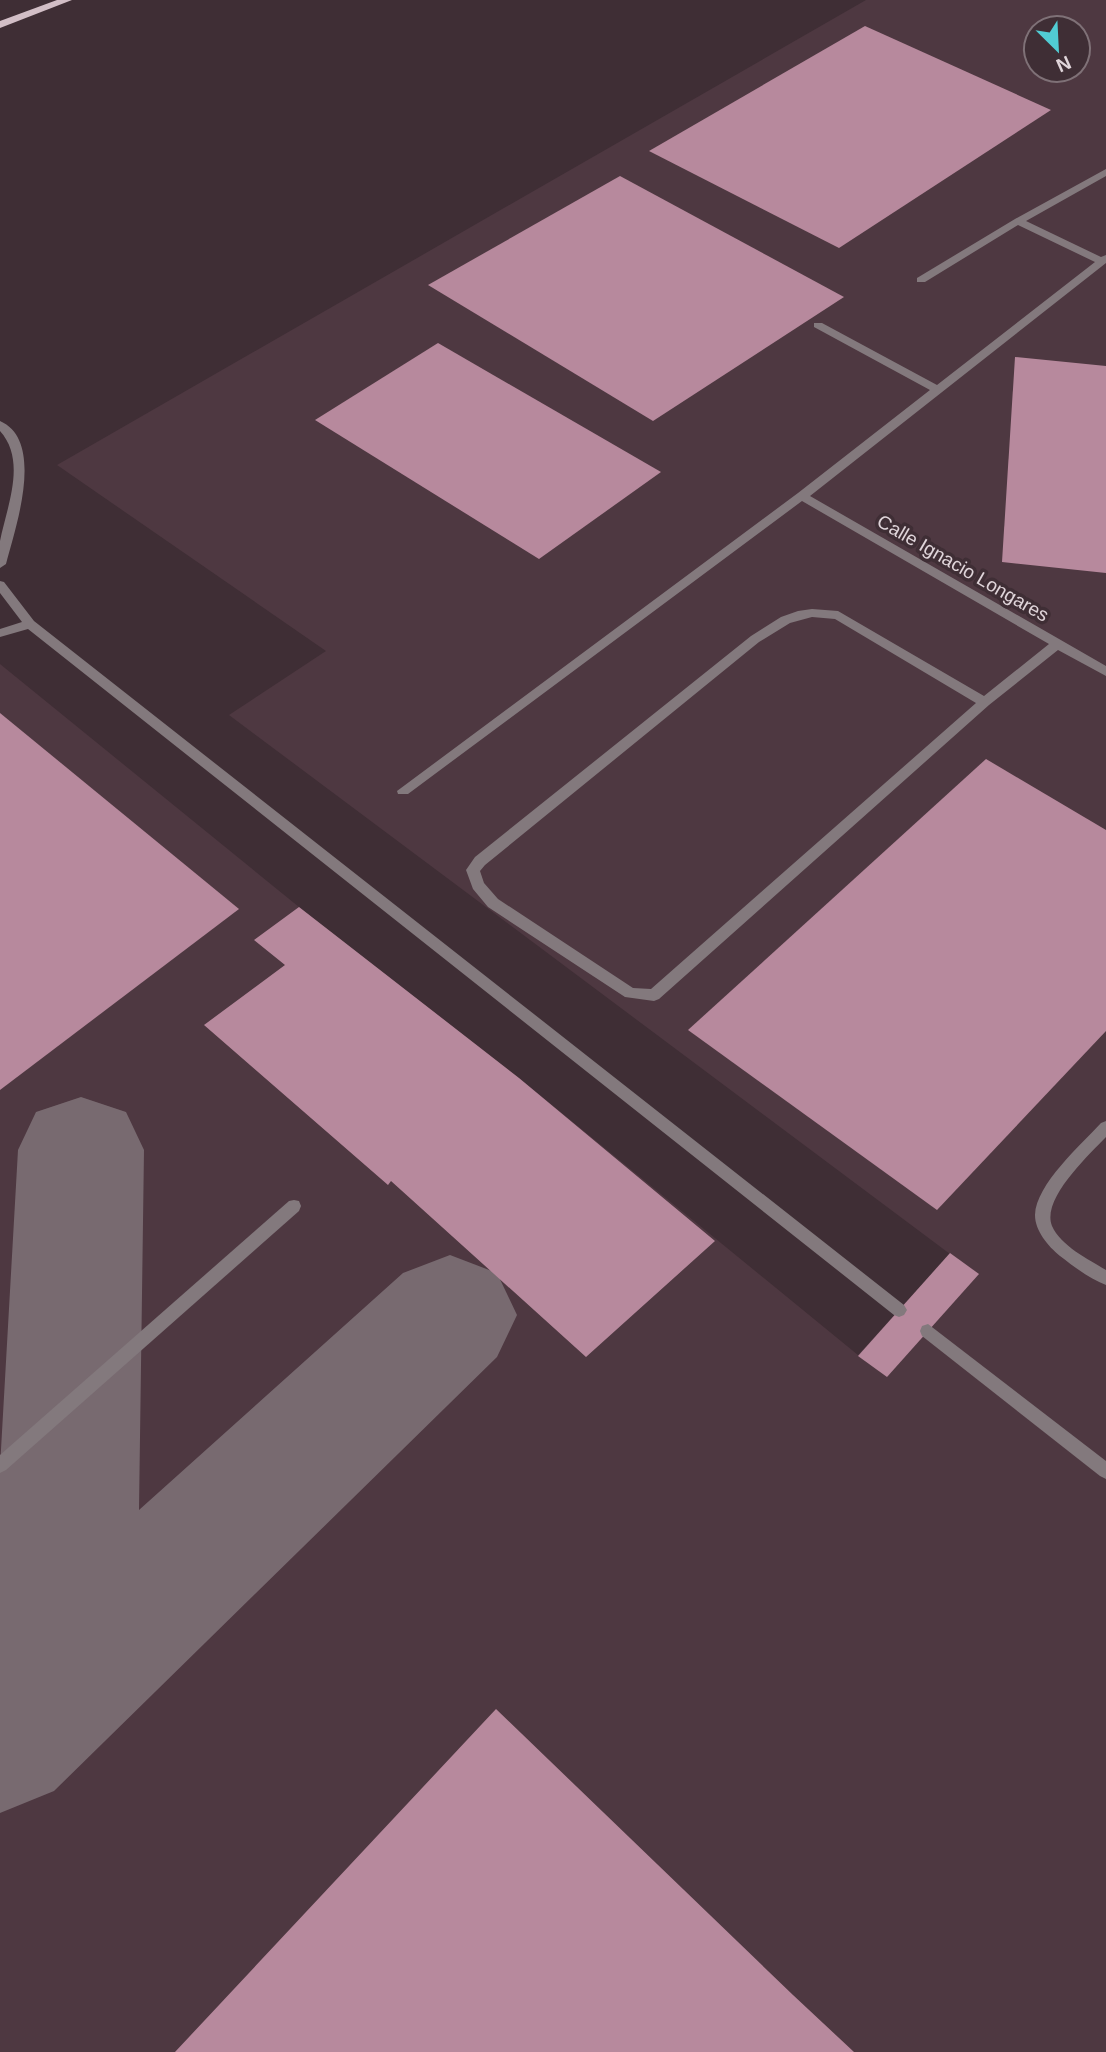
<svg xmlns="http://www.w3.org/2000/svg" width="1106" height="2052" viewBox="0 0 1106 2052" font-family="Helvetica,sans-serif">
<rect width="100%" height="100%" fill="#3f2e35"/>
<path fill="#4e3841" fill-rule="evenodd" d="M866,0H1106V2052H0V664L299,907L519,1078L858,1355L950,1254L229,715L326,651L57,465ZM1036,28H1078V70H1036Z"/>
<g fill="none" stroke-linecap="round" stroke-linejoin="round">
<path fill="#786a70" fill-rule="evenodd" d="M81,1097L126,1112L144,1150L139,1510L403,1273L450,1255L497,1273L517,1315L497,1357L54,1791L0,1813V1467L18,1150L36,1112Z"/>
</g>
<g fill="#b7899d">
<path d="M865,26L1051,110L839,248L649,151Z"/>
<path d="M620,176L844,297L653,421L428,285Z"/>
<path d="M438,343L661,472L539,559L315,420Z"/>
<path d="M1015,357L1106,366V573L1002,562Z"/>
<path d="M0,713L239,909L0,1090Z"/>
<path d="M986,759L1106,830V1031L937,1210L688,1030Z"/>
<path d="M299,907L519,1078L715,1241L586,1357L391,1181L388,1185L204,1025L285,965L254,940Z"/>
<path d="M950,1253L979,1274L887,1377L858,1356Z"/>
<path d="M496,1709L793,1995L854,2052H175Z"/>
</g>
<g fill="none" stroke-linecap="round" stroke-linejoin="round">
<g fill="#83797d" fill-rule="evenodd">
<path d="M1106,169V176L1026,221L1101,257L1106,255V263L810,496L1106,666V676L1058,650L989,705L659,999L654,1001L625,997L488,907L473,889L466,870L475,857L751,636L781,617L798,611L812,609L838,611L984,696L1049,644L802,501L408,794H398L397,791L798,493L930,390L814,327V323H822L937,385L1095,262L1018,225L925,282H917V278L1015,219ZM812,617L835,619L976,703L651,989L633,988L498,899L484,883L480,871L485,865L759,642L790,623Z"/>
<path d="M0,421C46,441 15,529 6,564L0,568C0,559 0,549 0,541C7,506 27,461 0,431Z"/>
<path d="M0,581L4,582L34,621L904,1305L907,1310L904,1315L899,1317L894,1315L28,629L0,637V629L22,622L0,593Z"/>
<path d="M1106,1121V1137C1089,1155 1041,1199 1052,1226C1061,1246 1088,1259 1106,1270V1285C1090,1279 1073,1266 1060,1256C1048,1246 1035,1231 1035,1215C1036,1184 1081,1145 1101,1123Z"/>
<path d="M294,1200L299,1201L301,1206L299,1211L6,1470L0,1473V1455L289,1201Z"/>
<path d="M928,1324L1106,1461V1479L1100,1476L922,1336L920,1331L922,1326Z"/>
</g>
<path fill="#d2bec6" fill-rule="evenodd" d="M57,0H72L0,28V21Z"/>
</g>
<g text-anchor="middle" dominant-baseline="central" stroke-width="7" stroke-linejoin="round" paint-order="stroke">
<g font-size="19" fill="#e0d5da" stroke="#3f2e35">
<text transform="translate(963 568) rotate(30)">Calle Ignacio Longares</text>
</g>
</g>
<g transform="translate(1057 49) rotate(156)"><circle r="33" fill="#3f2e35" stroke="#7f7177" stroke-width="2"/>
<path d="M0-5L12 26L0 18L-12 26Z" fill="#51ccd4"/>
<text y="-10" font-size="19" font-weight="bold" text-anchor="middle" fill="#e0d5da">N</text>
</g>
</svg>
